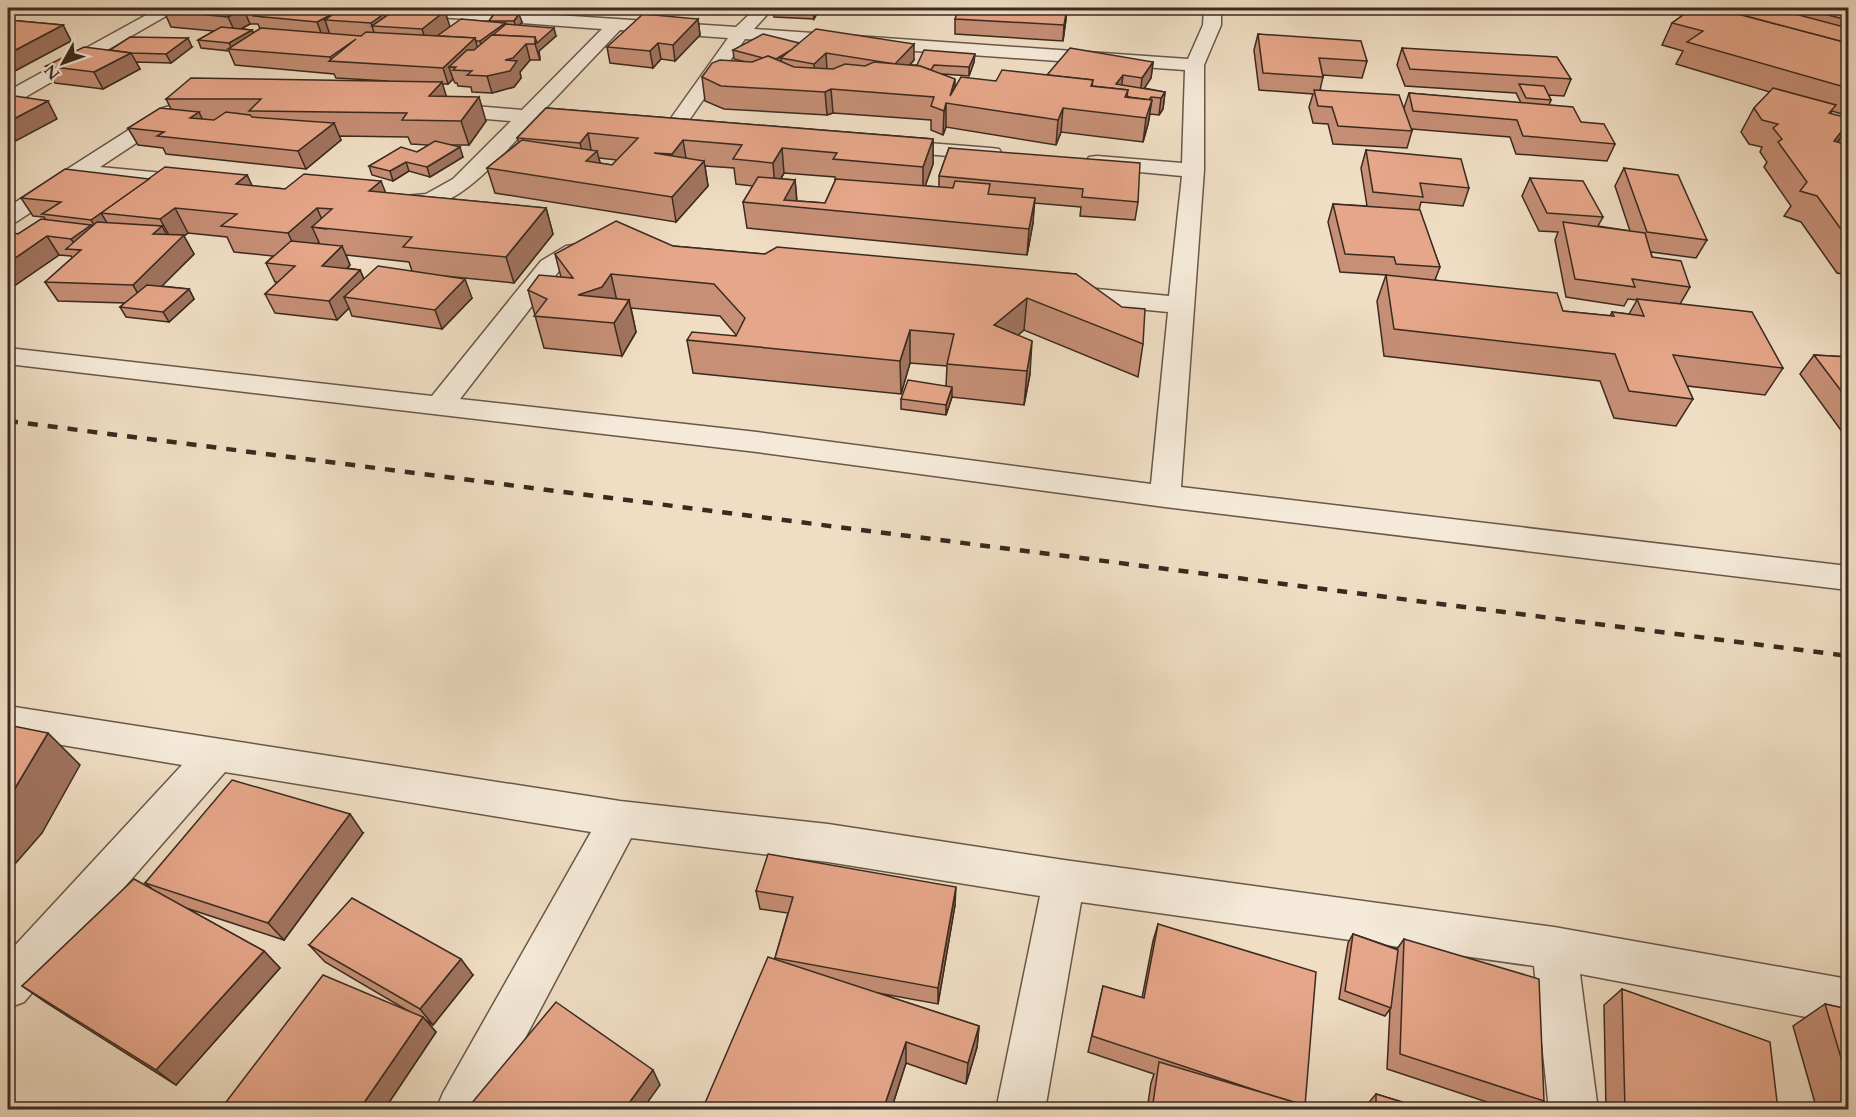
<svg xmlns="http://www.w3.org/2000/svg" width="1856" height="1117" viewBox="0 0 1856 1117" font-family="Cardo,serif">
<rect width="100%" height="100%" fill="#f0dec4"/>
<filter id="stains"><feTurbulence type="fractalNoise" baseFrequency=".00333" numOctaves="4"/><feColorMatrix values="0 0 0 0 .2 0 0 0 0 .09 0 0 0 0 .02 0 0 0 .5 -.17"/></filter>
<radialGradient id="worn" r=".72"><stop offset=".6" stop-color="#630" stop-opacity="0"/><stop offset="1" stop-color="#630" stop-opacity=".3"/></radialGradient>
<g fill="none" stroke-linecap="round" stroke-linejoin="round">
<g stroke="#685749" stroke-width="3">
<g id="minor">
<path d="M159,8H180L15,103L8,105V91Z"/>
<path d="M375,8H450L736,27L756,8H773L754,29L1188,59L1203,25L1204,8H1221V25L1204,65V170L1181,487L1848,566V590L1165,507L757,452L8,364V348L432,396L541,261L566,246L599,241L607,243L611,248L607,253L581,257L559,271L460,399L757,432L1151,484L1168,312L1066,302L1057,299L1053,294L1057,289L1066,286L1169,296L1182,176L1097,168L1089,167L1086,162L1089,157L1097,156L1182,163L1185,70L745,39L681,132H667L664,128L728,38L620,30L542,112L589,117L592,121L589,125L532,123C493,164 450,224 385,208L382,203L385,198L426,194L453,179L511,121L439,115L432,113L429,109L432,105L439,103L522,110L602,29L384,13Z"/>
<path d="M170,106L177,108L180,112L177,116L100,167L195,176L203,178L206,183L203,188L195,190L83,178L16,222L8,224V207L163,108Z"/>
<path d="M890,140L991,148L999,149L1002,154L999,159L991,160L883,150L879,146L883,142Z"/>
<path d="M8,706L620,801L828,824L1064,860L1554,927L1848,979V1025L1580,974L1598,1110H1549L1534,966L1081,902L1045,1110H996L1040,896L828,862L631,838L487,1110H436L443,1093L591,832L225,772L24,1002L8,1008V953L182,765L8,736Z"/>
</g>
</g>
<use href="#minor" fill="#f5ead9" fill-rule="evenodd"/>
<path stroke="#3b2a20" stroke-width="4.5" stroke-dasharray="10 10" stroke-linecap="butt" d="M8,421L1848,656"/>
</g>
<g fill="#c68f76" stroke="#3b2a20" stroke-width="1.5" fill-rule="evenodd">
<path d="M171,8H262L264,11L425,10L450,27L489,21L494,14L522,22L519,25L556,36L539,51L540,60H530L520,72L521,78L514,87L492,93L472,92L471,87L458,86L457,83H455L453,79L448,84H442L446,97L486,121L469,145H451L463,157L430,177L409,171L393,181L372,175L369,166L417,152L429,145L411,144L408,137L339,136L341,140L306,169L166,154L163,148L138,145L128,128L171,109L166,99L388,81L336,78L334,74L235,65L229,51L201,48L198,40L214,31L171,27L164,11ZM250,24H258L260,29L253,33L252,30L241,29Z"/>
<path d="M594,8H636L633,10Z"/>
<path d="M637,8H694L690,12Z"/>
<path d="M820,8L814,19L774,17L773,9Z"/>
<path d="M888,8H910L906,11Z"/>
<path d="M1693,8H1790L1805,13L1807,10L1848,8V116L1832,111L1831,114L1848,125L1838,142L1848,145V275L1837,273L1801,222L1784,216L1791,206L1764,167L1767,162L1760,152L1762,147L1749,144L1741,132L1754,108L1770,92L1676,64L1683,51L1662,45L1672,23Z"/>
<path d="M698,19L700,35L675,61L661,59L653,68L610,63L607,47Z"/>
<path d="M955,19H1066L1063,41L955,34Z"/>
<path d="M8,20L63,25L71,41L13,72L8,71Z"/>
<path d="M1258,34L1367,61L1362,78L1323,75V77L1320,90L1404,108L1409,93L1521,103L1516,93L1405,86L1397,65L1402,48L1571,79L1564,96L1548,95L1551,100L1549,105L1581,122L1615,144L1607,161L1516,154L1510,137L1412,129V131L1407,148L1333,144L1328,124L1313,123L1309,107L1313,94L1259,90L1254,50Z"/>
<path d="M799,43L914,60L910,65H917L974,62L969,76L942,74L955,87L996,81L1153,62L1151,78L1144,88L1165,92L1163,109L1159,115L1150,114L1148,124L1143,142L1061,132L1056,145L946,127L943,135L931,130V120L833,113L827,115L724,109L705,101L702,77L746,62L734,59L733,50Z"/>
<path d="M192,47L171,63L136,62L140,69L103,89L55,83L46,66L110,50Z"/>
<path d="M546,108L933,139V164L925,186L939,187V176L949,148L1138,202L1135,220L1080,216L1081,207L1034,203L1033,223L1027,255L747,228L743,202L753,186L736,184L734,168L705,166L708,186L676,222L495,193L487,168L519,142L517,138ZM599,158L617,160L612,165L600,163ZM784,173L835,177V181L825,203L797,201L795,180L781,179Z"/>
<path d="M1366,150L1469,188L1463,206L1421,202L1419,210L1440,267L1435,280L1563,311L1610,316L1612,312L1629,314L1637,300L1628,299L1624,306L1566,297L1555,240L1558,232L1539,231L1522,196L1530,178L1603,217L1598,226L1630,231L1615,186L1624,168L1707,240L1696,258L1651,252L1652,257L1690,287L1680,304L1783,368L1765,395L1687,386L1693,399L1676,426L1614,418L1600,381L1384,356L1377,301L1386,275L1340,272L1328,222L1333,204L1367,206L1361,168Z"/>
<path d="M247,175L252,186L285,189L386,193L546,208L553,234L514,283L444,276L472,298L442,329L352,316L349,308L337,320L275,313L265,294L278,282H275L266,263L273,256L234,252L227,237L188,233L184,236L194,254L161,286L189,289L194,299L169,322L126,317L120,307L125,303L58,301L45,282L72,258L71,256L59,255L14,286L8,285V232L18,234L46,220L44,217L33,216L21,198L149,179ZM346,255L409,262L412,271L364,279L360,270L347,268L350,265Z"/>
<path d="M673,246L765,254L1076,274L1143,344L1138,377L1024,330L1018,335L1030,374L1024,405L952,397L946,415L901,409V399L946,386L947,366L910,363L901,394L693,373L687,340L736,336V335L720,316L631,308L636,332L622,356L544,348L528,290L561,277L555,254Z"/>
<path d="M1814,355L1848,357V440L1800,374Z"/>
<path d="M363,833L284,940L186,908L264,951L280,968L176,1085L45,1002L22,986L151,888L145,883Z"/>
<path d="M756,891L955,905L938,1004L878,993L979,1026L977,1047L966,1084L906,1063L891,1110H702L775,960V958L788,913L760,909Z"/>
<path d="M1158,924L1305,1106L1304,1110H1147L1151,1083L1154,1074L1088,1052L1103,986L1142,998L1153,941Z"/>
<path d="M1353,934L1397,949L1404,939L1544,1101L1534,1110H1511L1387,1069L1390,1009L1385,1016L1339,999L1348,943Z"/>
<path d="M309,945L473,975L433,1025L426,1020L436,1032L384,1110H220L410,1012L325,962Z"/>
<path d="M1622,989L1778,1110H1606L1604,1005Z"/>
<path d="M1825,1004L1848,1009V1110H1817L1793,1026Z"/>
<path d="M1376,1094L1428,1110H1364V1108Z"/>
</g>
<g fill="#a17460" stroke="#3b2a20" stroke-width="1.5">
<path d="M243,8L250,24L235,32L228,17Z"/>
<path d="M255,8H262L266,17L256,16L253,9Z"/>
<path d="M392,8H398L372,26L376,39L371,23Z"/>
<path d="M412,8H425L427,15L411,9Z"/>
<path d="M815,8H820L814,19L813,11Z"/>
<path d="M1067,8L1066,19L1063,41L1064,25Z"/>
<path d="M338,11L325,20L330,35L323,38L317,22Z"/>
<path d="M445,11L450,27L427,45L422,29Z"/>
<path d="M519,14L522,22L516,29L514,21Z"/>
<path d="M698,19L700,35L675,61L673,45Z"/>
<path d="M505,23L507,31L482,50L480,41Z"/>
<path d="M63,25L71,41L13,72L8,62V54Z"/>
<path d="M554,28L556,36L539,51L540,60L535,44V37Z"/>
<path d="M252,30L255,38L232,49L229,43Z"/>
<path d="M188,38L192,47L171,63L166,54Z"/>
<path d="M475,38L479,54L456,67H449L453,79L448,84L443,68Z"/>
<path d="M356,39L332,61L330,57Z"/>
<path d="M658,43L661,59L653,68L650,51Z"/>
<path d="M526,44L530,60L520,72L521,78L514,87L492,93L487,76L505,60Z"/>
<path d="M802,44L781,58L782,64L773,61Z"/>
<path d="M914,44V60L895,81L894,64Z"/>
<path d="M131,53L140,69L103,89L94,72Z"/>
<path d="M826,53L827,70L815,80L814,64Z"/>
<path d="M975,54L974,62L969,76V67Z"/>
<path d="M1153,62L1151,78L1140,95L1142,78Z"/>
<path d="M1123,75L1121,91L1116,84Z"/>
<path d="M955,79V102L950,96Z"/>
<path d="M442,82L449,105L429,96Z"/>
<path d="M831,89L833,113L827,115L825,92Z"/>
<path d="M1165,92L1163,109L1159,115L1161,98Z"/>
<path d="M479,97L486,121L469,145L461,121Z"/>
<path d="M1151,97L1149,110L1152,100L1148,124L1143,142L1146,118L1144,105Z"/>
<path d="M48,101L57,119L8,145V122Z"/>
<path d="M946,103V127L943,135L944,111Z"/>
<path d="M1063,108L1061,132L1056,145L1058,120Z"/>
<path d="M199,112L207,129L190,118Z"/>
<path d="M334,123L341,140L306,169L298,151Z"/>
<path d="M1848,123V125L1837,143L1834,141Z"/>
<path d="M588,133L592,155L597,151L603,175L585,167L580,143Z"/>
<path d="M933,139V164L923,192V167Z"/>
<path d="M683,140L687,164L677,179L672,154Z"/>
<path d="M460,147L463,157L430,177L427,167Z"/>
<path d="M782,148L784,173L775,188L773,163Z"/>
<path d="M704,161L708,186L676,222L672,197Z"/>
<path d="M406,162L409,171L393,181L390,171Z"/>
<path d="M247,175L259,200L236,184Z"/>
<path d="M150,179L101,213L112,231L102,238L91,220Z"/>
<path d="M795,180L797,205L784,200Z"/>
<path d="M381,181L391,206L369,191Z"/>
<path d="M1035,198L1033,223L1027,255L1029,229Z"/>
<path d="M175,208L188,233L184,236L194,254L144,304L133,285L174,244L160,219Z"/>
<path d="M317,208L326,229L312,227L319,242L300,259L288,233Z"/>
<path d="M546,208L553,234L514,283L506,257Z"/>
<path d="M91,225L102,244L81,250H78L71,239Z"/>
<path d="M162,226L172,244L153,234Z"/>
<path d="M47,236L59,255L14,286L8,277V263Z"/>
<path d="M342,246L350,265L331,284L322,266Z"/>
<path d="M360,270L368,289L344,297L349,308L337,320L329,301Z"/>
<path d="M611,274L618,306L578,295Z"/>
<path d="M465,279L472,298L442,329L435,310Z"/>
<path d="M189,289L194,299L169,322L163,312Z"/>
<path d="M1027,298L1024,330L992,358L994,325Z"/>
<path d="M629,300L636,332L622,356L614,323Z"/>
<path d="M910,330V363L901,394L900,361Z"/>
<path d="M1032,341L1030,374L1024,405L1027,371Z"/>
<path d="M952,387V397L946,415V405Z"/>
<path d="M48,733L80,765L42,833L8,872V800Z"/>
<path d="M350,814L363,833L284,940L268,923Z"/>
<path d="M956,887L955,905L938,1004V988Z"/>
<path d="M264,951L280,968L176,1085L156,1070Z"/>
<path d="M461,959L473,975L433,1025L420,1009Z"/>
<path d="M423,1017L436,1032L384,1110H359Z"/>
<path d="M979,1026L977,1047L966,1084L968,1063Z"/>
<path d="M906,1042V1063L891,1110H883Z"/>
<path d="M653,1070L660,1085L642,1110H624Z"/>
</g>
<g fill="#e6a689" stroke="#3b2a20" stroke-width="1.5">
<path d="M171,8H255L253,9L243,8L228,17L164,11Z"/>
<path d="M270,8H392L371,23L325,20L338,11L317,22L254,16Z"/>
<path d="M398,8H412L411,9L445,11L422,29L372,26Z"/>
<path d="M774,8H815L813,11L773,9Z"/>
<path d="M959,8H1067L1064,25L955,19Z"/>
<path d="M1693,8H1715L1848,43V88L1687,42L1703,31L1672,23Z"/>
<path d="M1716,8H1772L1848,28V43Z"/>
<path d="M1772,8H1786L1805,13L1802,15Z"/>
<path d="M1810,8H1848V20L1807,10Z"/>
<path d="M494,14H519L514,21H489Z"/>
<path d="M643,14L698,19L673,45L658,43L650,51L607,47Z"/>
<path d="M461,19L505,23L480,41H476L475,38L437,36Z"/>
<path d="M8,20L63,25L8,54Z"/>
<path d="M506,24L554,28L537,43L535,37L493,35Z"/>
<path d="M221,27L252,30L229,43L198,40Z"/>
<path d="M261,28L361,36L366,32L475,38L443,68L329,61L356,39L330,57L228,49Z"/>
<path d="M816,29L914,44L895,64L826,53L814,64L781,58Z"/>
<path d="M763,34L799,43L791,50L776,59L768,56L763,58L733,50Z"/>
<path d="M1258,34L1361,41L1367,61L1319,58L1323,77L1263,73Z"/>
<path d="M492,35L535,37V44H526L513,58L505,60L517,61L510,71L487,76L467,75L472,71L453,70L456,67H449L467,50H474Z"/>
<path d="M130,37L188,38L166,54L131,53L110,50Z"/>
<path d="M84,47L131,53L94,72L46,66Z"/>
<path d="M1070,48L1153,62L1142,78L1123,75L1116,84L1165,92L1161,98L1151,97L1149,100L1129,97L1127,96L1128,90L1092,86L1093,80L1047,75Z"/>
<path d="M1402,48L1557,57L1571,79L1410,69Z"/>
<path d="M924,50L975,54L969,67L934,65L931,70L917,65Z"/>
<path d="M768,56L794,67L833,69L845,64L865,66L874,62L920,66L955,79L950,96L961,77L996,81L1002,70L1093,80L1091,86L1128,90L1125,97L1152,100L1146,118L1063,108L1058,120L946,103L944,111L931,106L934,97L831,89L825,92L721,86L702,77L712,63L720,60L752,62Z"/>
<path d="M191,78L442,82L429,96L479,97L461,121L402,120L407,113L249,111L261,99H166Z"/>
<path d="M1519,84L1544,86L1551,100L1526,98Z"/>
<path d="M1773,88L1836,105L1829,113L1848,118V123L1834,141L1848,145V239L1817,196L1800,191L1807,182L1778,142L1782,139L1773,128L1778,124L1762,120L1754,108Z"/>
<path d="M1314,90L1399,95L1412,131L1338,126L1332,107L1318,106Z"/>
<path d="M1409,93L1573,107L1581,122L1604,124L1615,144L1523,136L1517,120L1413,111Z"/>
<path d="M8,95L48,101L8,122Z"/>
<path d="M160,108L199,112L190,118L214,120L226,112L250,115L252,117L334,123L298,151L157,136L164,132L128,128Z"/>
<path d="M546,108L933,139L923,167L833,159L837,153L782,148L773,163L733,159L742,145L683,140L672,154L654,153L704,161L672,197L487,168L522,140L597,151L586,161L612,165L638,138L588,133L580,143L517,138Z"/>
<path d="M435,141L460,147L427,167L406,162L390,171L369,166L401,147L417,152Z"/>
<path d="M949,148L1140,163L1138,202L1082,197L1083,189L939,176Z"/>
<path d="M1366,150L1461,159L1469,188L1420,183L1423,197L1373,192Z"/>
<path d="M165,167L247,175L236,184L285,189L304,174L381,181L369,191L546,208L506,257L403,247L412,237L312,227L332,209L317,208L288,233L221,226L237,214L175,208L160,219L101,213Z"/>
<path d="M1624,168L1678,175L1707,240L1647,232Z"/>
<path d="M65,169L149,179L91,220L42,214L61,202L21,198Z"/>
<path d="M758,177L795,180L784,200L825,203L836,179L953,188L955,181L990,184L988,194L1035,198L1029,229L743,202Z"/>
<path d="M1530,178L1583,181L1603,217L1547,213Z"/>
<path d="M1333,204L1420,210L1440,267L1396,264L1394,257L1345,254Z"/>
<path d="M41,219L91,225L71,239L47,236L8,263V232L18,234Z"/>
<path d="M616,221L673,246L765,254L777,247L1076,274L1122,307L1145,309L1143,344L1027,298L994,325L1032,341L1027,371L947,364L954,334L910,330L900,361L687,340L692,332L736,336L745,318L714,284L611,274L602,287L578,295L629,300L614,323L534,316L547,299L528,290L539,275L573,278L555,254Z"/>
<path d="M97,222L162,226L153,234L184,235L133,285L45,282L81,250L66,249Z"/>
<path d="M1563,222L1645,233L1652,257L1681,261L1690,287L1632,279L1635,287L1575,279Z"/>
<path d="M291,241L342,246L322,266L360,270L329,301L265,294L295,266L266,263Z"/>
<path d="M378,266L465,279L435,310L344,297Z"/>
<path d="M1386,275L1557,293L1563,311L1614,316L1612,312L1644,316L1637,299L1752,312L1783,368L1673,355L1693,399L1629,391L1615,354L1394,329Z"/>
<path d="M147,285L189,289L163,312L120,307Z"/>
<path d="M1814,355L1848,357V400Z"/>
<path d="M908,380L952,387L946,405L901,399Z"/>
<path d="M8,725L48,733L8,800Z"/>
<path d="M232,780L350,814L268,923L145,883Z"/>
<path d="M768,854L956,887L938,988L775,958L793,897L756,891Z"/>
<path d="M134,879L264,951L156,1070L22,986Z"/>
<path d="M352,898L461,959L420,1009L309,945Z"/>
<path d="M1158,924L1316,972L1305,1106H1304V1105L1264,1093L1092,1036L1103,986L1144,998Z"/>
<path d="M1353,934L1398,950L1391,1008L1345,991Z"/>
<path d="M1404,939L1539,979L1544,1101L1400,1054Z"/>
<path d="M768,957L979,1026L968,1063L906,1042L883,1110H702Z"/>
<path d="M323,975L423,1017L359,1110H220Z"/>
<path d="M1622,989L1770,1042L1778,1110H1625Z"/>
<path d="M556,1002L653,1070L624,1110H466Z"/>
<path d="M1825,1004L1848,1009V1081Z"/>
<path d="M1159,1062L1304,1105V1110H1152Z"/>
<path d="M1376,1094L1428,1110H1376Z"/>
</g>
<rect width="1856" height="1117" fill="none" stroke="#f0dec4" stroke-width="30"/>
<rect x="9" y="9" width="1838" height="1099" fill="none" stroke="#3b2a20" stroke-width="3"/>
<rect x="15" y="15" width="1826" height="1087" fill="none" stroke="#3b2a20" stroke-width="1.5"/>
<g transform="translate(63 63) rotate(230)" stroke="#f5ead9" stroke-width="4.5" paint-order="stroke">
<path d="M0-4.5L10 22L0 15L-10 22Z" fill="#3b2a20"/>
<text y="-9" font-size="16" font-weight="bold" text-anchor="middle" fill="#3b2a20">N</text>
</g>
<rect width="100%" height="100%" filter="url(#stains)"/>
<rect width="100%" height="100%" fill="url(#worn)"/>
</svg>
